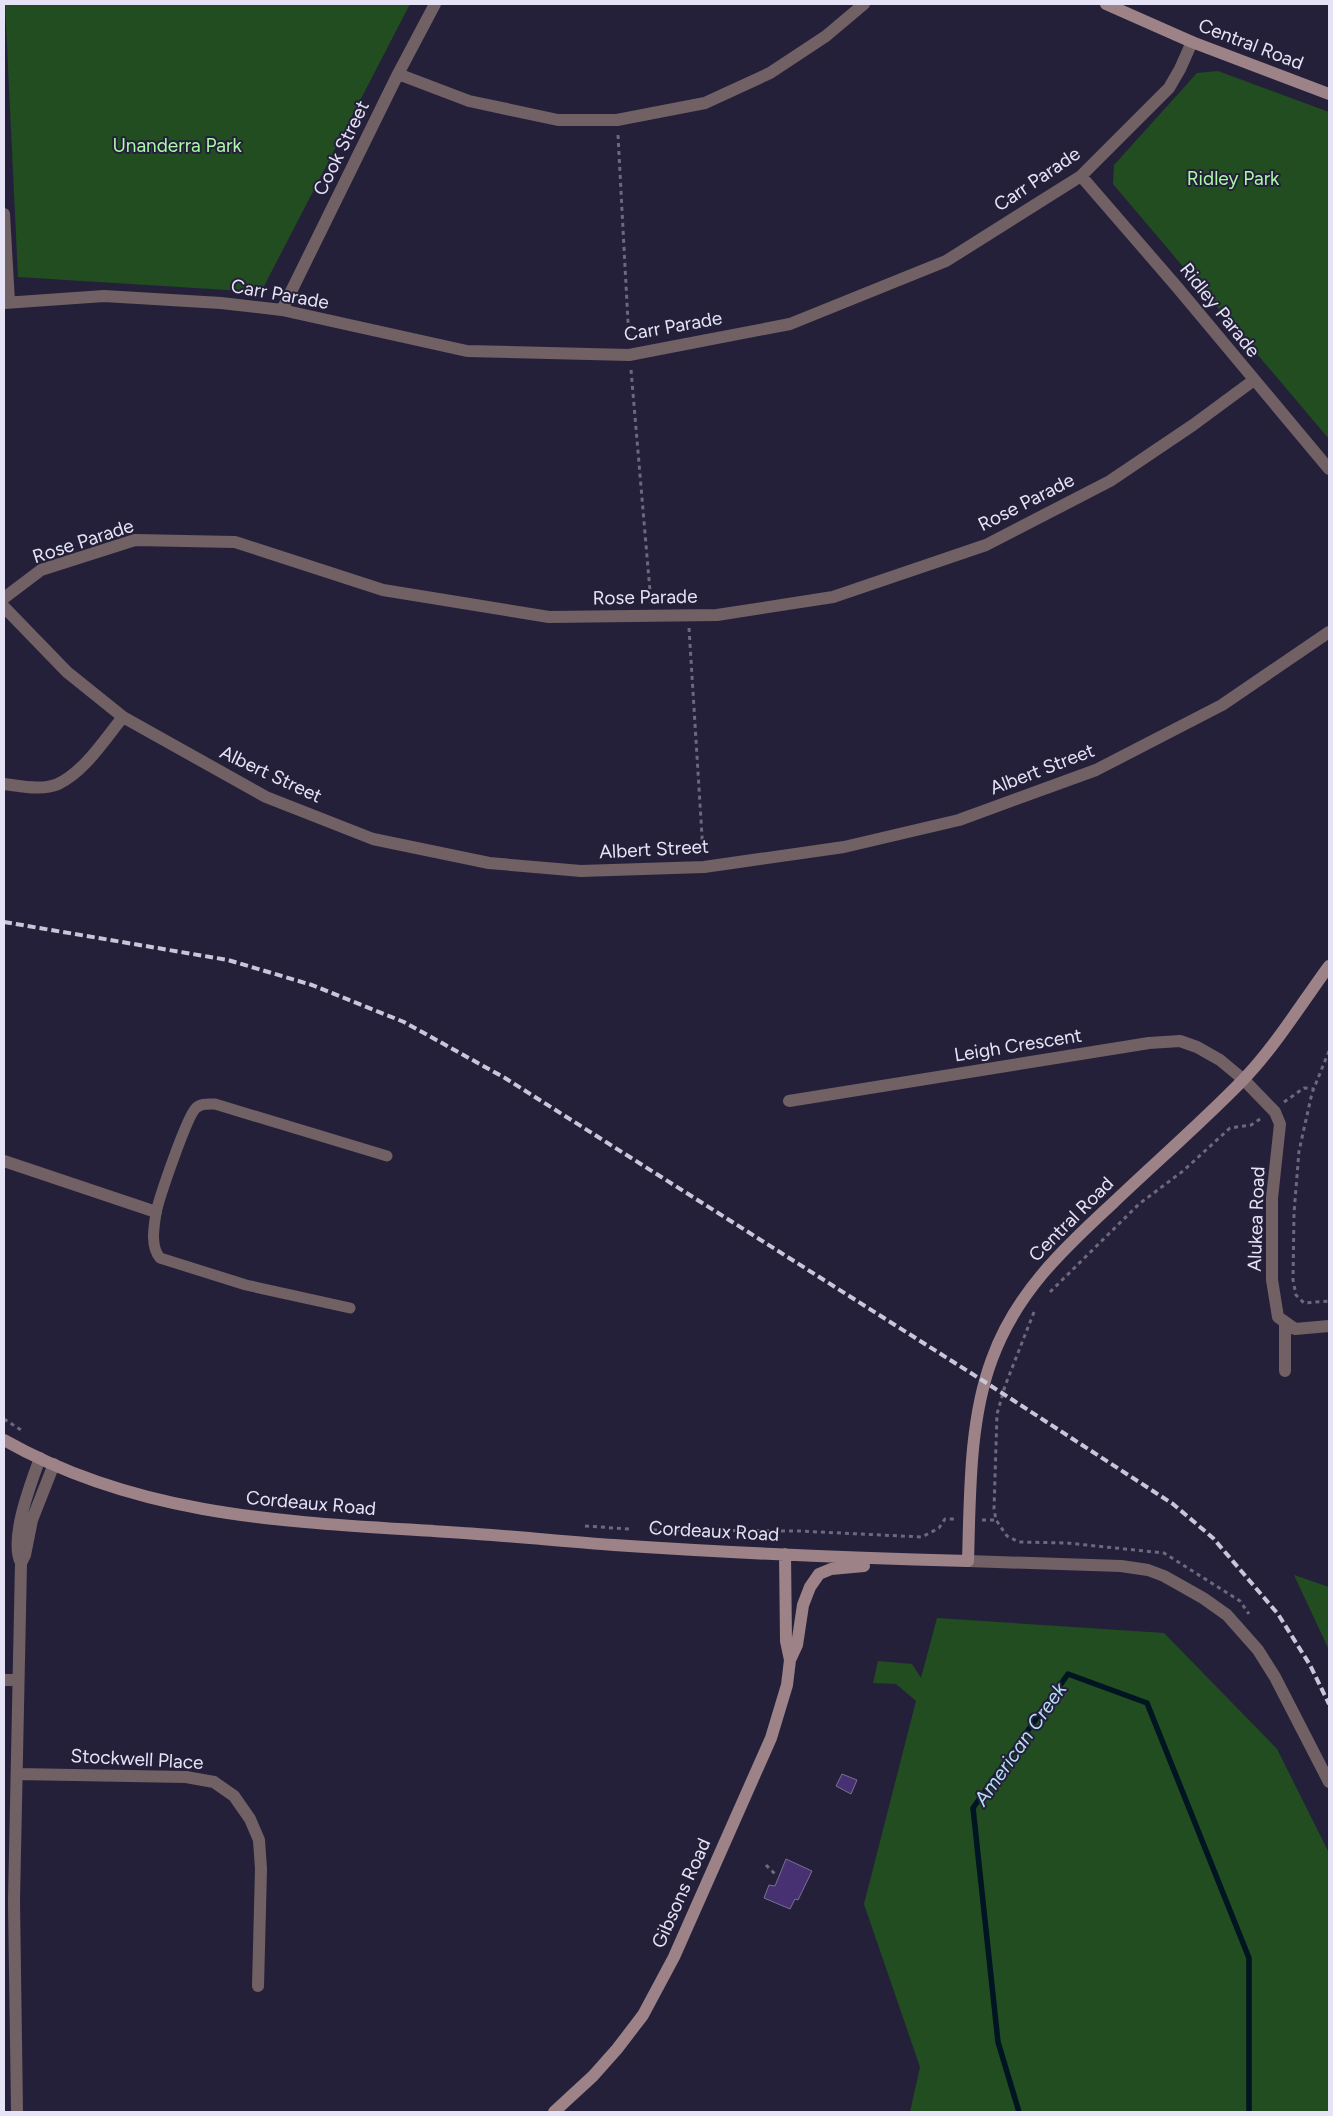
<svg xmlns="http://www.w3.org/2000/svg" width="1333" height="2116" font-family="Figtree,sans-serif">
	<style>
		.green { fill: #214d20 }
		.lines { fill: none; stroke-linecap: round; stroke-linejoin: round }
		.stream { stroke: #001522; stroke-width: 5.5 }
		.building { fill: #483172; stroke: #79708f }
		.path { stroke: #6c687f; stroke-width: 3; stroke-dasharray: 4 4; stroke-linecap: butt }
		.service { stroke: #716164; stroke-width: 11 }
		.minor { stroke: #716164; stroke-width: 12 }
		.tertiary { stroke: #716164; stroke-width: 12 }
		.secondary { stroke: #9d8388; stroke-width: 12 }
		.rail { stroke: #c8c6d9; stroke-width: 4; stroke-dasharray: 8 4; stroke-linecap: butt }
		.labels { text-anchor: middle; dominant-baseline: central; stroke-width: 4; stroke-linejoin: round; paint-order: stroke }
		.street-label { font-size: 19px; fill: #e5e3f5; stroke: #25203a }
		.park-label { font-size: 19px; fill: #a9f9a5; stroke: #25203a }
		.water-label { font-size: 20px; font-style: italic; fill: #b4dff6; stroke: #25203a }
	</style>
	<rect width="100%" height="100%" fill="#25203a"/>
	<path class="green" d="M5 4H410L261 292 18 277Z
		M1218 71 1329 112V439L1113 184 1114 165 1197 73Z
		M1294 1575 1329 1587V1650Z
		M937 1618 1164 1633 1277 1749 1329 1853V2112H910L920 2067 864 1904 916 1701 896 1684 873 1683 878 1661 912 1664 921 1678Z"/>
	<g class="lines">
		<path class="stream" d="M1019 2112 998 2042 973 1808 1068 1674 1147 1703 1249 1958V2112"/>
	</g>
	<path class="building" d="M842 1774 857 1780 851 1794 836 1786Z
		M786 1859 812 1871 798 1900 795 1899 790 1909 764 1898 769 1885 775 1886Z"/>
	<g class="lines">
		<path class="path" d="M618 135 629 341
			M631 370 651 603
			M689 628 703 852
			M1329 1051 1312 1093 1299 1151 1294 1213 1293 1280 1296 1295 1304 1303 1329 1301
			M1284 1102 1304 1088 1314 1089
			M1050 1292 1139 1204 1183 1171 1230 1128 1251 1125 1260 1119
			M1034 1312 1005 1386 997 1414 994 1509 996 1520 1007 1536 1019 1542 1067 1543 1164 1553 1240 1601 1249 1614
			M4 1419 21 1430
			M982 1520H996
			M585 1526 629 1529
			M653 1530 799 1531 922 1537 939 1528 945 1519H956
			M766 1865 777 1876"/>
		<path class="service" d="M350 1308 246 1285 160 1258C150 1246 154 1227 156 1213 159 1198 187 1116 196 1108 201 1103 208 1104 215 1104L387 1156"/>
		<path class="minor" d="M398 74 469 101 558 120H617L705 103 770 73 826 36 864 4
			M1081 176 1177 287 1329 469
			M4 214 9 302
			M4 303 104 296 221 303 282 310 467 351 629 355 790 324 946 261 1081 176 1169 88 1180 69 1192 42
			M282 310 398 74 435 4
			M4 598 41 570 135 540 235 542 383 590 549 617 717 615 833 597 986 545 1110 481 1193 425 1254 380
			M4 607 67 672 123 717 266 797 373 839 489 863 581 871 704 867 844 847 959 820 1096 770 1222 705 1329 632
			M4 784C21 786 42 791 58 784 85 771 104 740 123 717
			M789 1101 1149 1043 1180 1041 1197 1047 1220 1060 1244 1080 1275 1112 1280 1124 1272 1198V1280L1278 1317 1295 1329 1329 1326
			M4 1161 156 1212
			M1285 1371V1324
			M21 1563 25 1555 32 1520 54 1464
			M4 1680H18
			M17 1774 186 1777 214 1782 234 1796 250 1819 259 1840 261 1869 258 1986
			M17 2112 14 1901 21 1563C9 1539 31 1483 40 1458"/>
		<path class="tertiary" d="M968 1561 1121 1566 1148 1570 1164 1576 1203 1598 1227 1615 1258 1650 1275 1677 1329 1782"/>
		<path class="secondary" d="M1106 4 1192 42 1329 94
			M4 1440C152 1524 313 1522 477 1534 523 1537 569 1542 614 1545 732 1553 850 1558 968 1561 970 1496 969 1420 992 1359 1016 1293 1063 1249 1113 1203 1156 1162 1201 1123 1242 1081 1275 1047 1301 1004 1329 966
			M785 1554 786 1641 790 1660
			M554 2112 593 2076 617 2049 643 2015 674 1957 771 1738 787 1685 790 1660 797 1645 803 1605 810 1587 819 1574 831 1569 864 1566"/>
		<path class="rail" d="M4 922 228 960 312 985 404 1022 505 1078 985 1382 1173 1504 1213 1538 1278 1614 1310 1665 1329 1704"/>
	</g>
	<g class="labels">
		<g class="street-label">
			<text transform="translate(1251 44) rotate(21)">Central Road</text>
			<text transform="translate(341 148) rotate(-64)">Cook Street</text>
			<text transform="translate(1037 179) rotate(-34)">Carr Parade</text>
			<text transform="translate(280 294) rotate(10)">Carr Parade</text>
			<text transform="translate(1220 310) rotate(51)">Ridley Parade</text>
			<text transform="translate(673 326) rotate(-10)">Carr Parade</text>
			<text transform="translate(1026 502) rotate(-27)">Rose Parade</text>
			<text transform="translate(83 541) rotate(-18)">Rose Parade</text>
			<text transform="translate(645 597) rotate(-1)">Rose Parade</text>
			<text transform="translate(1042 769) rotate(-21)">Albert Street</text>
			<text transform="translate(271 774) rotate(25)">Albert Street</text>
			<text transform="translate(654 849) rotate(-3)">Albert Street</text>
			<text transform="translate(1018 1045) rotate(-9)">Leigh Crescent</text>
			<text transform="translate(1071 1219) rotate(-45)">Central Road</text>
			<text transform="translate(1256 1219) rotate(-88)">Alukea Road</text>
			<text transform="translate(311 1503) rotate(5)">Cordeaux Road</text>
			<text transform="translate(714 1531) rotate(3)">Cordeaux Road</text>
			<text transform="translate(137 1759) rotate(3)">Stockwell Place</text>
			<text transform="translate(681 1893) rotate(-66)">Gibsons Road</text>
		</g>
		<g class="park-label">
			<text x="177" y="145">Unanderra Park</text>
			<text x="1233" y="178">Ridley Park</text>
		</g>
		<g class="water-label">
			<text transform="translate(1020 1744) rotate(-55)">American Creek</text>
		</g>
	</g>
	<rect width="1333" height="2116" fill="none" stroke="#e5e3f5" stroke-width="10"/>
</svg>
